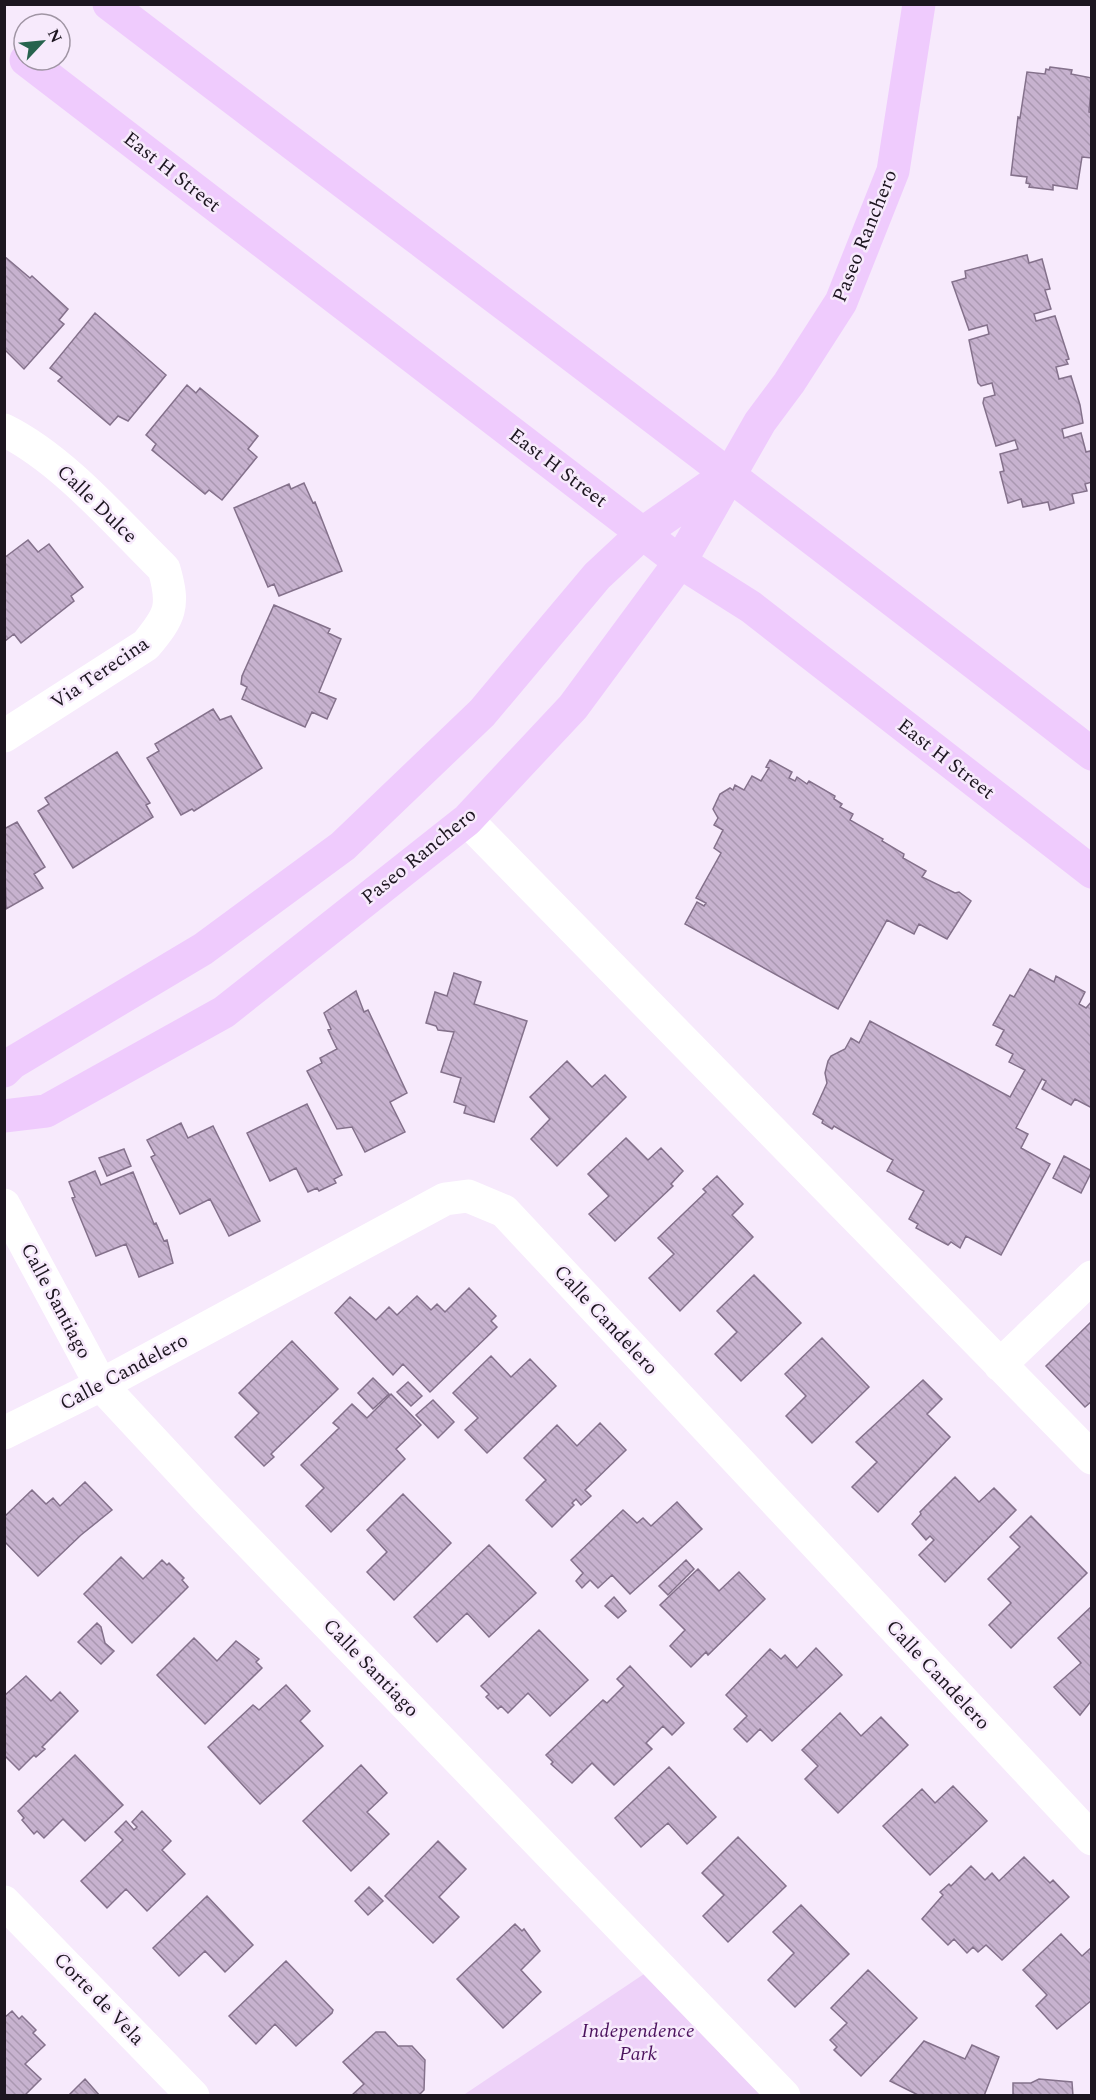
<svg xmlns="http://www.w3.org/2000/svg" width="1096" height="2100" font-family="Spectral,serif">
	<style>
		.green { fill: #eed2f9 }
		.building { fill: url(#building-back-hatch); stroke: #84718b; stroke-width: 1.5 }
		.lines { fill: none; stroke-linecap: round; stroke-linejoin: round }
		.minor { stroke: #fff; stroke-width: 33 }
		.major { stroke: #efcbfd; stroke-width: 33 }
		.labels { text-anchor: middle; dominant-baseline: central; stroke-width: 5; stroke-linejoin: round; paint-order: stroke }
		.street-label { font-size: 20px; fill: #1d1620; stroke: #f7eafc }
		.park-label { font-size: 20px; font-style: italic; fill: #4c135e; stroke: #f7eafc }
	</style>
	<defs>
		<pattern id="building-back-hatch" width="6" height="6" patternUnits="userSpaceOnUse" patternTransform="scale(1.5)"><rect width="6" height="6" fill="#c7b2cf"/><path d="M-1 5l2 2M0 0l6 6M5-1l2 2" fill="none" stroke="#aa98b1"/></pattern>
	</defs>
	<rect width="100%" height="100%" fill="#f7eafc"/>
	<path class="green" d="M647 1972 765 2096H462Z"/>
	<path class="building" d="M1050 67 1072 70 1071 74 1092 78 1089 112 1092 113V158L1082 157 1077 189 1053 185V190L1029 187 1030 184 1026 183 1027 177 1011 175 1018 117 1020 118 1027 72 1045 74 1046 69 1049 70Z
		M1027 255 1029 263 1042 259 1050 289 1045 290 1051 309 1034 314 1036 321 1055 316 1069 359 1066 360 1068 364 1056 367 1059 379 1071 376 1080 405 1083 423 1062 429 1064 438 1081 433 1086 452 1090 451 1092 456V482L1085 484 1087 491 1072 494 1074 503 1050 510 1048 502 1023 507 1021 499 1008 503 1000 472 1004 471 1000 454 1018 449 1015 440 996 446 983 403 984 398 995 395 992 383 981 386 978 383 969 340 989 334 987 325 969 330 952 282 966 278 965 271Z
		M4 256 30 278 32 276 68 309 59 320 64 324 24 369 4 349Z
		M95 313 166 375 128 421 118 416 110 425 58 381 62 377 50 368Z
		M187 385 196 393 200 388 258 436 248 449 257 457 222 500 209 490 205 494 152 450 156 444 146 435Z
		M304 483 313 503 315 502 342 571 279 596 274 584 268 587 234 508 289 484 291 489Z
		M28 540 38 552 49 544 83 587 71 596 74 601 21 643 14 634 5 641 4 558Z
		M274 605 330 629 328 633 341 639 319 692 336 699 327 719 312 712 305 727 242 699 247 687 241 684 242 676Z
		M213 709 220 720 231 716 262 768 194 811 192 809 181 815 147 758 159 751 155 744Z
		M117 752 150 803 146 805 153 817 73 868 38 811 49 804 45 798Z
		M770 760 792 772 789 778 795 781 797 777 807 784 809 781 835 796 834 799 842 804 840 807 853 814 850 820 883 839 882 841 904 854 903 858 926 871 922 877 955 893 959 892 971 901 947 939 919 924 914 934 887 920 838 1009 685 924 697 902 704 906 706 903 696 898 721 853 714 848 723 830 714 825 718 818 713 809 720 794 730 788 733 790 735 785 744 790 752 776 761 781 769 768 766 767Z
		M17 822 45 867 34 874 43 888 6 909 4 829Z
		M1030 969 1054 982 1056 976 1085 992 1079 1004 1086 1008 1092 1001V1108L1075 1099 1071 1105 1042 1089 1046 1081 1042 1079 1016 1128 1028 1134 1021 1148 1050 1164 1001 1255 966 1236 960 1248 951 1242 948 1245 916 1228 918 1224 909 1219 924 1191 887 1171 893 1160 834 1126 832 1129 822 1123 823 1120 813 1114 827 1083 825 1073 828 1061 831 1056 845 1049 851 1038 859 1043 870 1021 1010 1097 1025 1070 1009 1062 1013 1054 996 1045 1004 1030 993 1025 1010 995 1014 997Z
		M454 973 481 982 474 1004 527 1021 494 1122 464 1113 466 1106 454 1102 461 1078 441 1072 454 1032 438 1030 436 1026 426 1023 435 992 447 996Z
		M356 991 364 1012 368 1010 407 1093 390 1102 405 1132 365 1152 352 1127 337 1129 307 1071 322 1063 320 1058 337 1049 328 1030 331 1029 324 1013Z
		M567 1061 592 1087 605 1075 626 1097 557 1166 531 1139 550 1119 530 1097Z
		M307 1104 342 1175 334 1179 336 1183 319 1191 317 1188 308 1192 296 1168 270 1181 247 1133Z
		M181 1123 188 1138 213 1126 260 1221 229 1236 210 1199 180 1214 151 1157 155 1155 147 1140Z
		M626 1138 648 1160 661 1148 683 1171 671 1184 673 1186 615 1241 589 1214 609 1196 588 1174Z
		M124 1149 131 1166 107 1176 99 1158Z
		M1064 1156 1092 1171 1081 1193 1053 1178Z
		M95 1171 101 1185 133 1172 154 1224 156 1223 164 1241 167 1240 173 1263 139 1277 126 1244 96 1256 72 1198 75 1197 69 1182Z
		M717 1176 743 1204 732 1215 753 1237 680 1311 649 1278 674 1254 658 1238 706 1192 703 1189Z
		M754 1275 801 1323 741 1381 715 1354 737 1332 717 1311Z
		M469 1288 496 1316 491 1321 497 1327 430 1392 403 1364 393 1375 335 1313 350 1297 376 1320 389 1307 397 1315 417 1296 431 1310 437 1304 445 1312Z
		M1092 1321V1401L1085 1407 1046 1366Z
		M822 1338 869 1387 812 1443 786 1416 806 1396 785 1374Z
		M292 1341 338 1389 271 1454 274 1457 264 1466 235 1437 259 1413 239 1393Z
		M491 1356 511 1377 530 1359 556 1386 487 1453 465 1430 478 1418 453 1393Z
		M373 1378 389 1394 373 1409 358 1393Z
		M923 1380 942 1399 927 1414 950 1437 878 1512 852 1487 877 1462 856 1442Z
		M408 1382 422 1396 411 1406 397 1392Z
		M391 1394 421 1425 396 1449 405 1459 331 1532 306 1506 324 1488 301 1465 339 1428 333 1423 352 1404 367 1418Z
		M433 1400 454 1422 438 1438 416 1415Z
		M600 1423 626 1450 585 1490 591 1496 581 1505 576 1499 572 1503 574 1505 552 1527 526 1500 546 1480 524 1458 557 1425 577 1446Z
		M955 1477 979 1502 994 1488 1016 1510 945 1582 919 1555 934 1540 930 1536 926 1540 912 1524 921 1514 920 1512Z
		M85 1482 112 1510 81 1535 38 1576 4 1541V1517L32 1490 46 1504 53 1498 60 1506Z
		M403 1494 451 1543 394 1600 367 1572 387 1552 367 1530Z
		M677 1502 702 1529 630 1594 612 1575 598 1588 590 1580 582 1588 576 1581 583 1573 571 1560 623 1510 637 1523 643 1518 651 1526Z
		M1031 1516 1087 1573 1011 1648 989 1625 1011 1603 988 1579 1020 1547 1010 1537Z
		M489 1545 536 1593 489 1637 467 1613 437 1642 414 1617Z
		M121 1557 143 1579 162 1560 167 1565 169 1563 184 1578 182 1580 188 1587 132 1643 84 1594Z
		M686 1560 694 1569 668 1595 659 1586Z
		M698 1569 719 1591 739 1572 765 1599 708 1655 706 1652 691 1667 670 1646 685 1630 660 1605Z
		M614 1597 626 1611 618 1618 605 1606Z
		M1092 1606V1700L1080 1715 1054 1687 1081 1663 1058 1638Z
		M97 1623 101 1627 105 1643 114 1651 101 1664 78 1642Z
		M539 1630 588 1680 550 1716 528 1693 508 1713 501 1706 498 1709 486 1697 489 1694 481 1686Z
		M194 1638 217 1661 236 1641 259 1659 256 1662 262 1668 205 1724 157 1675Z
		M816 1648 842 1675 772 1741 760 1729 747 1742 734 1729 747 1716 726 1695 770 1649 781 1659 785 1655 797 1668Z
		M630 1666 684 1723 672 1735 663 1726 646 1743 652 1749 614 1785 592 1763 572 1783 551 1764 553 1762 546 1755 603 1700 607 1703 624 1686 617 1679Z
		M26 1676 51 1701 60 1692 78 1711 42 1747 45 1749 36 1757 34 1755 19 1770 4 1755V1696Z
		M286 1685 310 1711 300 1721 323 1746 260 1804 208 1747 253 1705 259 1710Z
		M840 1713 861 1736 881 1717 908 1745 838 1813 805 1779 818 1766 802 1750Z
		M75 1755 123 1805 85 1841 63 1819 44 1838 37 1831 34 1834 22 1820 24 1818 18 1811Z
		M361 1765 387 1793 367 1812 389 1834 351 1871 303 1821Z
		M669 1767 716 1817 687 1844 668 1823 641 1847 615 1818Z
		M953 1786 987 1821 930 1875 883 1826 922 1789 935 1803Z
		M142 1811 171 1841 162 1850 185 1874 147 1911 126 1889 107 1908 81 1881 123 1840 115 1832 126 1821 134 1830 137 1827 132 1822Z
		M738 1837 786 1886 728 1942 703 1916 724 1895 702 1873Z
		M438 1841 466 1869 439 1897 459 1917 433 1943 385 1896Z
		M1024 1857 1050 1883 1053 1880 1069 1897 1002 1960 986 1945 978 1952 973 1947 967 1953 954 1939 948 1945 922 1919 943 1895 940 1892 949 1884 951 1886 971 1866 985 1880 992 1873 999 1881Z
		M369 1887 383 1901 368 1915 355 1901Z
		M207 1896 253 1945 225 1972 205 1951 179 1976 153 1948Z
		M801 1905 849 1954 795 2007 768 1980 794 1953 773 1932Z
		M515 1924 522 1931 524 1929 540 1951 521 1970 541 1992 503 2028 457 1979Z
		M1061 1934 1082 1956 1092 1947V2000L1057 2029 1036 2006 1047 1995 1023 1970Z
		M286 1961 333 2010 332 2013 296 2046 275 2024 256 2044 229 2016Z
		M868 1970 917 2018 861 2076 834 2050 837 2047 830 2040 847 2023 831 2008Z
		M12 2011 19 2019 22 2016 36 2030 33 2033 45 2045 25 2064 41 2079 24 2096H4V2018Z
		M376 2032H385L398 2046H412L425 2060 424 2090 418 2096H351L364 2084 343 2062Z
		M924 2041 965 2059 972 2045 999 2057 984 2096H920L890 2081Z
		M85 2079 100 2096H68Z
		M1039 2079 1072 2082 1073 2096H1013V2083H1031Z"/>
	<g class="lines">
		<path class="minor" d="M4 430C63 459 117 523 164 569 175 607 170 616 146 645L4 736
			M467 820 1092 1458
			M4 1205 101 1385 206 1498 784 2096
			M1000 1365 1092 1277
			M4 1433 101 1385 445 1199 468 1196 504 1211 1092 1839
			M4 1902 193 2096"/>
		<path class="major" d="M109 4C437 254 767 501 1092 754
			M26 60 680 562 751 607 1092 872
			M4 1071 12 1063 203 949 343 846 482 713 597 576 643 533 722 478
			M4 1116 46 1111 224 1012 467 820 573 707 680 562 760 422 789 383 841 302 893 171 919 4"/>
	</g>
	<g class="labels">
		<g class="street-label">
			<text transform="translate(172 172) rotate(38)">East H Street</text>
			<text transform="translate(865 236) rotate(-68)">Paseo Ranchero</text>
			<text transform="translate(558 468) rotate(37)">East H Street</text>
			<text transform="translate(97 504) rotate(44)">Calle Dulce</text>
			<text transform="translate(100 673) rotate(-34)">Via Terecina</text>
			<text transform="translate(946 759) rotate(38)">East H Street</text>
			<text transform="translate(419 856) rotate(-39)">Paseo Ranchero</text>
			<text transform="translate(56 1301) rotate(62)">Calle Santiago</text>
			<text transform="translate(606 1320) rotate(47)">Calle Candelero</text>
			<text transform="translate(124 1372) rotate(-28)">Calle Candelero</text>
			<text transform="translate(371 1668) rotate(46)">Calle Santiago</text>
			<text transform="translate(938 1675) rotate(47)">Calle Candelero</text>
			<text transform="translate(99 1999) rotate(46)">Corte de Vela</text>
		</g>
		<g class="park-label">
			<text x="638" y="2031">Independence<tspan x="638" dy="23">Park</tspan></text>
		</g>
	</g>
	<rect width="1096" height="2100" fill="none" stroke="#1d1620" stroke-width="12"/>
	<g transform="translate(42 42) rotate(64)"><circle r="28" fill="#f7eafc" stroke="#a095a4" stroke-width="1.5"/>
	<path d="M0-4.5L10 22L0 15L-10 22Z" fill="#27634e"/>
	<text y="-9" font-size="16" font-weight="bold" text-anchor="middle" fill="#1d1620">N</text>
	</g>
</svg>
